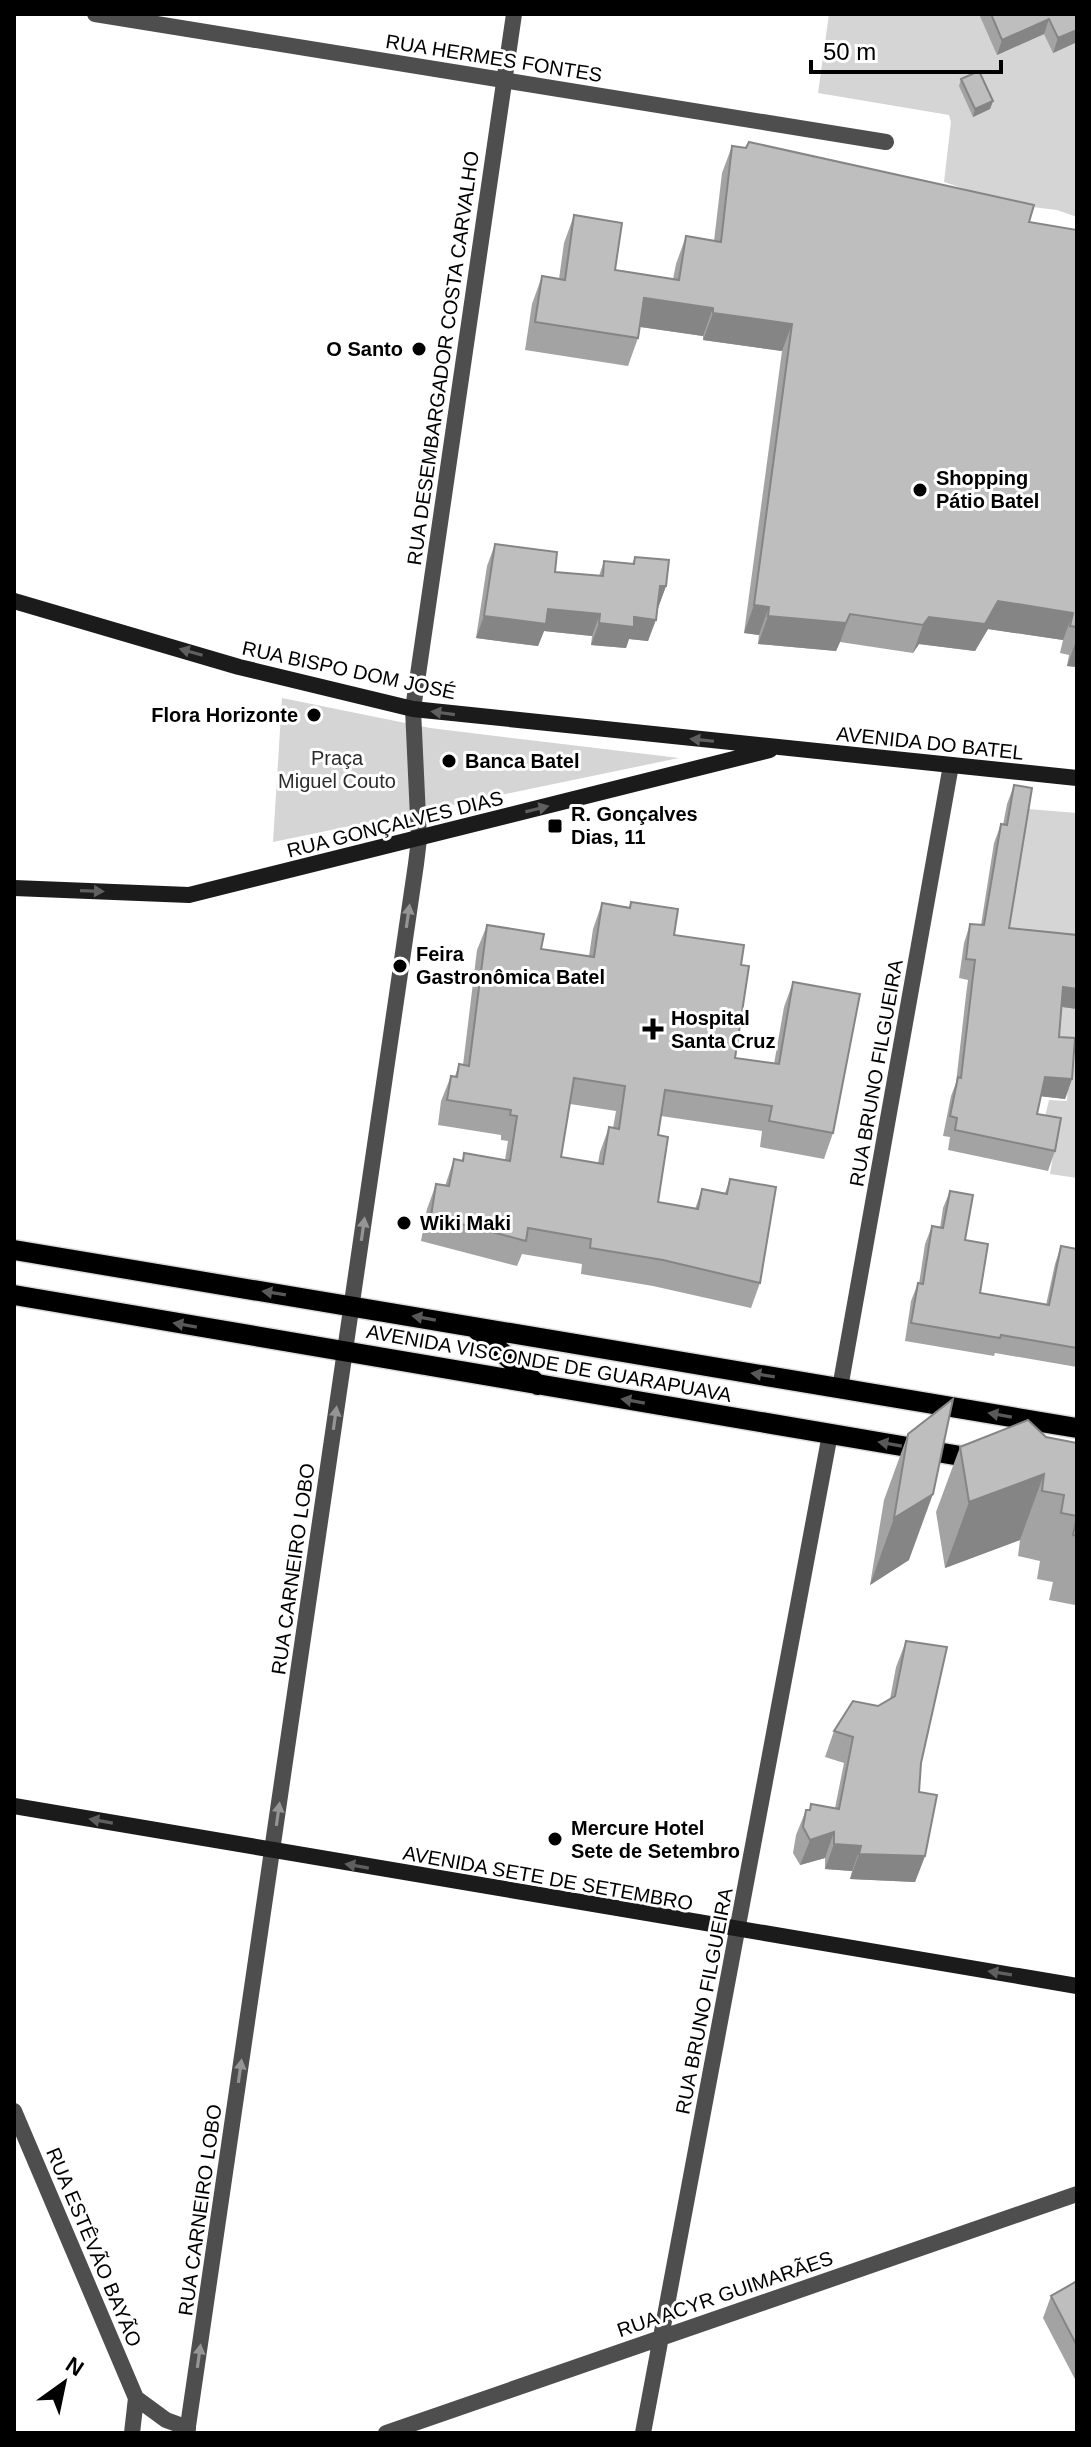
<svg xmlns="http://www.w3.org/2000/svg" width="1091" height="2447" font-family="Arial,sans-serif">
	<style>
		.green { fill: #d5d5d5 }
		.lines { fill: none; stroke-linecap: round; stroke-linejoin: round }
		.primary-casing { stroke: #dbdbdb; stroke-width: 23 }
		.minor { stroke: #4e4e4e; stroke-width: 16 }
		.tertiary { stroke: #4e4e4e; stroke-width: 16 }
		.secondary { stroke: #1b1b1b; stroke-width: 16 }
		.primary { stroke: #000; stroke-width: 20 }
		.wall { fill: #a3a3a3; fill-rule: evenodd }
		.shaded-wall { fill: #858585 }
		.building { fill: #bebebe; stroke: #858585; stroke-width: 2; fill-rule: evenodd }
		.oneway { fill: #5f5f5f }
		.oneway2 { fill: #959595 }
		.oneway3 { fill: #595959 }
		.poi-dot { fill: #000; stroke: #fff; stroke-width: 3 }
		.labels { text-anchor: middle; dominant-baseline: central; stroke-width: 6; stroke-linejoin: round; paint-order: stroke }
		.street-label { font-size: 20px; fill: #000; stroke: #fff }
		.poi-label { font-size: 20px; font-weight: bold; fill: #000; stroke: #fff; text-anchor: start }
		.park-label { font-size: 20px; fill: #2c2c2c; stroke: #fff }
	</style>
	<rect width="100%" height="100%" fill="#fff"/>
	<path class="green" d="M829 14H1077V217L1057 210 1009 204 944 182 951 122 949 115 818 93Z
		M282 698 430 728 679 758 273 842Z
		M1028 809 1077 813V1178L1050 1174 1056 1137 1041 1133 1049 1100 1067 1101 1069 1055 1006 946Z"/>
	<g class="lines">
		<defs>
			<path id="primary" d="M14 1250 1077 1428
				M14 1295 984 1460
				M474 1327 538 1385"/>
		</defs>
		<use href="#primary" class="primary-casing"/>
		<path class="minor" d="M95 14 886 142
			M840 1388 951 765
			M14 2111 136 2398 166 2420 188 2428
			M132 2433 136 2398
			M386 2433 1077 2194
			M643 2433 830 1434"/>
		<path class="tertiary" d="M187 2433 416 864 419 839 413 709 514 14"/>
		<path class="secondary" d="M14 601 239 667 413 709 1077 778
			M14 888 189 895 770 750
			M14 1806 1077 1986"/>
		<use href="#primary" class="primary"/>
	</g>
	<path class="wall" d="M979 14H1077V42L1053 53 1044 34 997 55Z
		M961 79 993 101 990 109 973 117 959 86Z
		M732 146 1029 222 1077 230V667L1067 666 1069 655 1060 653 1063 640 988 629 975 651 919 644 913 653 840 642 836 651 758 644 759 635 744 633 782 351 703 340V336L640 327 638 338 628 366 525 350 532 304 542 276 559 279 564 243 574 215 615 270 673 279 676 264 686 236 714 241 722 173Z
		M495 544 555 572 599 576 604 561 632 564 635 557 666 586 658 608H657L648 641 629 639 626 648 591 645 592 636 544 631 538 646 476 638 487 566Z
		M1014 785 1009 928 1077 935V1009L1062 1007 1059 1037 1072 1079 1065 1099 1041 1096 1037 1114 1055 1151 1048 1171 948 1150 950 1137 943 1136 951 1096 956 1083 966 995 968 980 959 978 964 943 970 924 981 925 994 843 1001 824 1003 825 1007 804Z
		M631 902 674 935 741 965 735 1058 774 1064 784 1007 793 982 833 1133 824 1159 760 1147 762 1131 661 1116 658 1135V1202L695 1209 702 1189 725 1193 730 1179 760 1283 751 1308 653 1286 581 1274 582 1264 522 1254 517 1266 421 1241 427 1209 436 1184 445 1186 454 1159 462 1161 464 1153 505 1160 508 1141 501 1140V1135L438 1125 441 1101 451 1076H455L459 1064 463 1065 477 950 487 925 541 949 589 956 593 929 602 903 629 907ZM570 1104 616 1111 613 1128 609 1127 600 1152 598 1163 561 1157Z
		M950 1191 980 1293 1046 1305 1055 1264 1061 1246 1077 1249V1367L995 1353 994 1356 905 1341 911 1301 918 1283 919 1284 925 1244 932 1226 940 1228 943 1208Z
		M908 1434 909 1560 870 1585 884 1500Z
		M1046 1437 1077 1443V1599L1075 1605 1049 1600 1053 1582 1037 1579 1040 1561 1018 1556 1020 1540 945 1568 936 1512 960 1447Z
		M906 1641 921 1763 919 1792 925 1856 915 1882 850 1879 852 1871 825 1869V1858L800 1865 793 1853 796 1835 806 1810 835 1808 844 1763 825 1757 834 1731 890 1699 896 1667Z
		M1077 2281V2383L1043 2318 1051 2296Z"/>
	<path class="shaded-wall" d="M1049 19 1044 34 997 55 1002 40Z
		M1077 30V42L1053 53 1058 38Z
		M993 101 990 109 973 117 975 109Z
		M644 298 713 308 703 336 634 326Z
		M713 313 792 324 782 351 703 340Z
		M660 586H666L658 608 652 607Z
		M998 601 1073 613 1063 640 988 629 975 651 919 644 913 653 923 625 929 617Z
		M754 605 769 607 759 635 744 633Z
		M548 609 600 614 592 636 544 631 538 646 476 638 484 616Z
		M850 614 840 642 836 651 758 644 768 616Z
		M634 617 656 620 648 641 629 639 626 648 591 645 599 623Z
		M1077 638V667L1067 666Z
		M1063 987 1077 989V1009L1056 1006Z
		M1045 1077 1072 1079 1065 1099 1038 1096Z
		M1044 1474 1020 1540 945 1568 969 1502Z
		M933 1494 909 1560 870 1585 894 1518Z
		M834 1832 825 1858 800 1865 810 1840Z
		M834 1844 861 1846 852 1871 825 1869Z
		M859 1854 925 1856 915 1882 850 1879Z"/>
	<path class="building" d="M991 14H1077V30L1058 38 1049 19 1002 40Z
		M979 71 993 101 975 109 961 79Z
		M749 142 1034 205 1029 222 1077 230V627L1070 626 1073 613 998 601 985 624 929 617 923 625 850 614 846 623 768 616 769 607 754 605 792 324 713 313V308L644 298 638 338 535 322 542 276 565 280 574 215 622 223 615 270 679 280 686 236 721 242 732 146 746 148Z
		M495 544 557 552 555 572 603 576 604 561 634 564 635 557 669 560 666 586H660L656 620 634 617V627L599 623 600 614 548 609 546 624 484 616Z
		M1014 785 1032 788 1009 928 1077 935V989L1063 987 1059 1037 1075 1038 1072 1079 1045 1077 1037 1114 1061 1118 1055 1151 955 1130 957 1118 950 1116 958 1077 961 1078 973 976 975 960 966 959 970 924 984 925 1001 824 1007 825Z
		M631 902 678 909 674 935 744 945 741 965 749 966 735 1058 779 1064 793 982 860 994 833 1133 769 1121 772 1106 665 1090 658 1135 668 1137 658 1202 698 1209 702 1189 727 1194 730 1179 776 1187 760 1283 663 1260 590 1248 591 1239 528 1228 526 1241 431 1216 436 1184 449 1186 454 1159 463 1161 464 1153 510 1161 517 1116 510 1115 511 1110 447 1100 451 1076 457 1077 459 1064 469 1066 487 925 544 934 541 949 594 957 602 903 630 908ZM574 1078 625 1086 619 1129 609 1127 603 1164 561 1157Z
		M950 1191 973 1195 965 1240 988 1244 980 1293 1049 1305 1061 1246 1077 1249V1348L1001 1335 1000 1338 911 1323 918 1283 923 1284 932 1226 943 1228Z
		M953 1399 933 1494 894 1518 908 1434Z
		M1028 1420 1046 1437 1077 1443V1536L1073 1535 1077 1516 1061 1513 1064 1495 1042 1491 1044 1474 969 1502 960 1447Z
		M906 1641 947 1647 921 1763 919 1792 937 1795 925 1856 859 1854 861 1846 834 1844V1832L810 1840 803 1827 806 1810H810L811 1804 839 1809 853 1737 834 1731 853 1701 878 1706 895 1696Z
		M1077 2281V2346L1051 2296Z"/>
	<defs><path id="oneway-solid" d="M-6-.8H1V-3.2L6.5 0L1 3.2V.8H-6Z" transform="scale(2)"/></defs>
	<g class="oneway">
		<use href="#oneway-solid" transform="translate(191 652) rotate(-164)"/>
		<use href="#oneway-solid" transform="translate(443 713) rotate(-172)"/>
		<use href="#oneway-solid" transform="translate(702 740) rotate(-174)"/>
		<use href="#oneway-solid" transform="translate(537 809) rotate(-14)"/>
		<use href="#oneway-solid" transform="translate(92 891) rotate(2)"/>
		<use href="#oneway-solid" transform="translate(101 1821) rotate(-170)"/>
		<use href="#oneway-solid" transform="translate(357 1866) rotate(-170)"/>
		<use href="#oneway-solid" transform="translate(1000 1973) rotate(-171)"/>
	</g>
	<g class="oneway2">
		<use href="#oneway-solid" transform="translate(408 916) rotate(-82)"/>
		<use href="#oneway-solid" transform="translate(363 1229) rotate(-82)"/>
		<use href="#oneway-solid" transform="translate(335 1418) rotate(-82)"/>
		<use href="#oneway-solid" transform="translate(278 1814) rotate(-82)"/>
		<use href="#oneway-solid" transform="translate(240 2071) rotate(-82)"/>
		<use href="#oneway-solid" transform="translate(199 2356) rotate(-82)"/>
	</g>
	<g class="oneway3">
		<use href="#oneway-solid" transform="translate(274 1293) rotate(-171)"/>
		<use href="#oneway-solid" transform="translate(424 1318) rotate(-170)"/>
		<use href="#oneway-solid" transform="translate(185 1325) rotate(-170)"/>
		<use href="#oneway-solid" transform="translate(763 1375) rotate(-171)"/>
		<use href="#oneway-solid" transform="translate(633 1401) rotate(-170)"/>
		<use href="#oneway-solid" transform="translate(1000 1415) rotate(-170)"/>
		<use href="#oneway-solid" transform="translate(890 1444) rotate(-170)"/>
	</g>
	<g class="poi-dot">
		<circle cx="419" cy="349" r="8"/>
		<circle cx="920" cy="490" r="8"/>
		<circle cx="314" cy="715" r="8"/>
		<circle cx="449" cy="761" r="8"/>
		<rect x="547" y="818" width="16" height="16" rx="4"/>
		<circle cx="400" cy="966" r="8"/>
		<path d="M649 1017h8v8h8v8h-8v8h-8v-8h-8v-8h8z"/>
		<circle cx="404" cy="1223" r="8"/>
		<circle cx="555" cy="1839" r="8"/>
	</g>
	<g class="labels">
		<g class="street-label">
			<text transform="translate(494 58) rotate(9)">RUA HERMES FONTES</text>
			<text transform="translate(443 358) rotate(-82)">RUA DESEMBARGADOR COSTA CARVALHO</text>
			<text transform="translate(349 670) rotate(12)">RUA BISPO DOM JOSÉ</text>
			<text transform="translate(930 743) rotate(6)">AVENIDA DO BATEL</text>
			<text transform="translate(395 824) rotate(-14)">RUA GONÇALVES DIAS</text>
			<text transform="translate(876 1073) rotate(-80)">RUA BRUNO FILGUEIRA</text>
			<text transform="translate(549 1363) rotate(10)">AVENIDA VISCONDE DE GUARAPUAVA</text>
			<text transform="translate(293 1569) rotate(-82)">RUA CARNEIRO LOBO</text>
			<text transform="translate(548 1878) rotate(10)">AVENIDA SETE DE SETEMBRO</text>
			<text transform="translate(704 2001) rotate(-79)">RUA BRUNO FILGUEIRA</text>
			<text transform="translate(200 2210) rotate(-82)">RUA CARNEIRO LOBO</text>
			<text transform="translate(94 2247) rotate(67)">RUA ESTÊVÃO BAYÃO</text>
			<text transform="translate(725 2294) rotate(-19)">RUA ACYR GUIMARÃES</text>
		</g>
		<g class="poi-label">
			<text x="403" y="349" text-anchor="end">O Santo</text>
			<text x="936" y="478">Shopping<tspan x="936" dy="23">Pátio Batel</tspan></text>
			<text x="298" y="715" text-anchor="end">Flora Horizonte</text>
			<text x="465" y="761">Banca Batel</text>
			<text x="571" y="814">R. Gonçalves<tspan x="571" dy="23">Dias, 11</tspan></text>
			<text x="416" y="954">Feira<tspan x="416" dy="23">Gastronômica Batel</tspan></text>
			<text x="671" y="1018">Hospital<tspan x="671" dy="23">Santa Cruz</tspan></text>
			<text x="420" y="1223">Wiki Maki</text>
			<text x="571" y="1828">Mercure Hotel<tspan x="571" dy="23">Sete de Setembro</tspan></text>
		</g>
		<g class="park-label">
			<text x="337" y="758">Praça<tspan x="337" dy="23">Miguel Couto</tspan></text>
		</g>
	</g>
	<rect width="1091" height="2447" fill="none" stroke="#000000" stroke-width="32"/>
	<g transform="translate(64 2383) rotate(33)" stroke="#ffffff" stroke-width="6" paint-order="stroke">
	<path d="M0-6L14 30L0 20L-14 30Z" fill="#000000"/>
	<text y="-12" font-size="22" font-weight="bold" text-anchor="middle" fill="#000000">N</text>
	</g>
	<path d="M811 60v12h190v-12" fill="none" stroke="#000000" stroke-width="4"/>
	<text x="823" y="60" font-size="24" fill="#000000" stroke="#ffffff" stroke-width="6" paint-order="stroke">50 m</text>
</svg>
